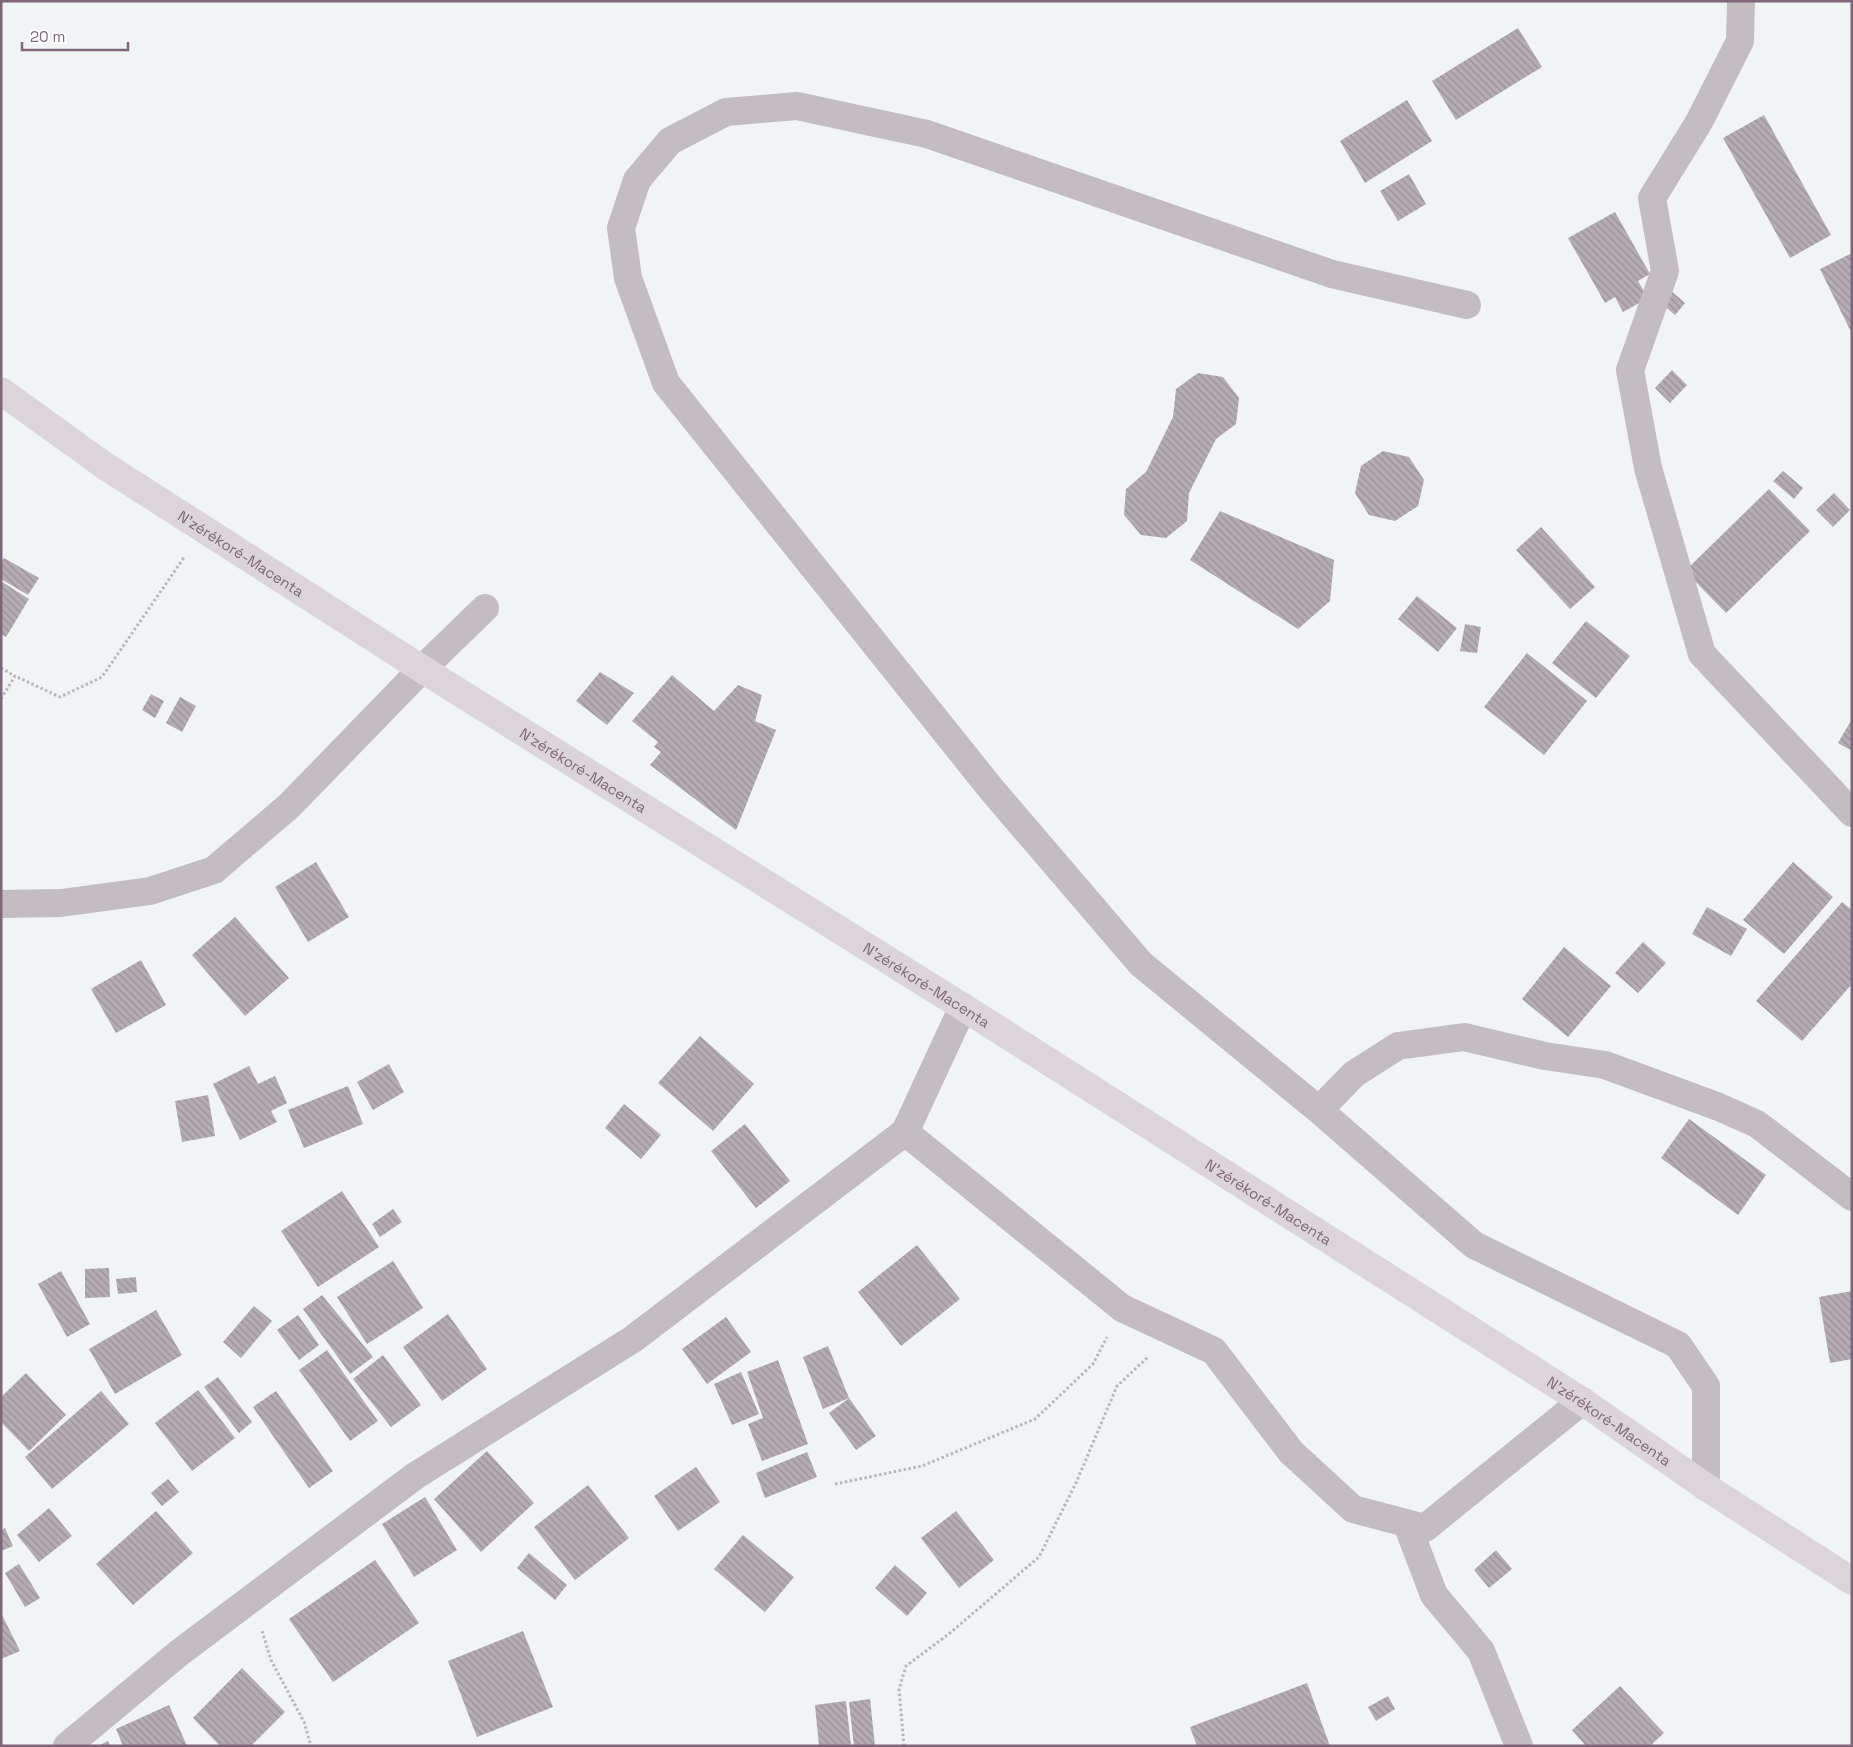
<svg xmlns="http://www.w3.org/2000/svg" width="1853" height="1747" font-family="'Space Grotesk',sans-serif">
	<style>
		.building { fill: url(#building-back-hatch) }
		.lines { fill: none; stroke-linecap: round; stroke-linejoin: round }
		.path { stroke: #bbb6ba; stroke-width: 3; stroke-dasharray: 2.5 2.5; stroke-linecap: butt }
		.minor { stroke: #c3bcc1; stroke-width: 28 }
		.trunk { stroke: #dbd4d9; stroke-width: 28 }
		.labels { text-anchor: middle; dominant-baseline: central; stroke-width: 5; stroke-linejoin: round; paint-order: stroke }
		.street-label { font-size: 15px; fill: #7f6678; stroke: #fff }
	</style>
	<defs>
		<pattern id="building-back-hatch" width="6" height="6" patternUnits="userSpaceOnUse" patternTransform="scale(1.25)"><rect width="6" height="6" fill="#b6adb4"/><path d="M-1 5l2 2M0 0l6 6M5-1l2 2" fill="none" stroke="#999197"/></pattern>
	</defs>
	<rect width="100%" height="100%" fill="#f1f4f4"/>
	<path class="building" d="M1518 28 1542 67 1456 120 1432 81Z
		M1407 100 1432 141 1365 183 1340 141Z
		M1764 115 1831 235 1790 258 1723 138Z
		M1409 174 1426 204 1398 221 1380 191Z
		M1615 212 1650 274 1638 281 1648 298 1623 312 1615 297 1605 303 1568 238Z
		M1852 253V334L1820 269Z
		M1669 289 1685 303 1675 315 1659 301Z
		M1672 370 1687 385 1670 403 1655 388Z
		M1198 373 1223 377 1239 398 1236 424 1216 439 1189 493 1187 521 1166 538 1141 535 1124 515 1126 489 1146 472 1173 417 1176 389Z
		M1383 451 1409 457 1424 480 1418 506 1395 521 1369 515 1355 493 1361 466Z
		M1783 471 1803 488 1794 499 1773 481Z
		M1769 489 1810 531 1726 613 1685 571Z
		M1834 493 1850 510 1833 527 1816 510Z
		M1220 511 1334 560 1330 601 1298 629 1190 560Z
		M1541 527 1595 587 1570 609 1516 550Z
		M4 558 39 578 28 595 1 579V563Z
		M2 582 29 599 6 637 1 634Z
		M1417 596 1457 628 1438 652 1398 619Z
		M1586 621 1630 656 1596 698 1552 663Z
		M1465 624 1481 627 1477 653 1460 651Z
		M1527 653 1587 701 1544 755 1484 707Z
		M600 672 634 693 607 725 576 701Z
		M672 675 714 711 738 685 762 695 755 721 776 730 736 830 650 765 661 752 654 747 658 742 632 721Z
		M151 694 164 701 155 718 142 710Z
		M180 697 196 706 182 732 166 723Z
		M1852 719V751L1838 743Z
		M316 862 349 917 308 942 275 887Z
		M1793 862 1833 897 1784 954 1743 920Z
		M1842 902 1852 910V984L1802 1041 1756 1001Z
		M1707 907 1747 929 1731 956 1692 934Z
		M235 917 289 978 245 1016 192 955Z
		M1643 942 1666 963 1638 993 1615 973Z
		M1564 947 1611 986 1568 1037 1522 999Z
		M141 960 166 1005 116 1033 91 989Z
		M700 1036 754 1084 713 1131 658 1083Z
		M389 1064 404 1092 373 1110 357 1082Z
		M249 1066 258 1084 275 1076 287 1103 271 1111 277 1122 240 1140 213 1084Z
		M348 1086 363 1124 304 1148 288 1110Z
		M208 1095 215 1136 182 1142 175 1101Z
		M624 1104 661 1135 641 1159 605 1128Z
		M1689 1119 1766 1175 1738 1215 1661 1158Z
		M745 1124 790 1181 756 1208 711 1151Z
		M342 1191 379 1247 318 1287 281 1231Z
		M393 1209 402 1222 380 1237 372 1224Z
		M917 1245 960 1299 901 1346 858 1292Z
		M393 1261 423 1308 367 1344 337 1297Z
		M109 1268 110 1297 85 1298V1269Z
		M61 1271 90 1324 67 1337 38 1284Z
		M136 1277 137 1292 118 1294 116 1279Z
		M1852 1291V1359L1830 1363 1819 1297Z
		M322 1295 373 1357 350 1374 303 1309Z
		M254 1306 272 1321 241 1358 223 1342Z
		M156 1310 182 1355 115 1394 89 1349Z
		M448 1314 487 1369 442 1401 403 1347Z
		M298 1315 319 1345 299 1360 277 1330Z
		M726 1317 751 1352 707 1384 682 1349Z
		M828 1346 849 1398 823 1409 803 1357Z
		M327 1350 378 1421 350 1441 299 1370Z
		M383 1355 421 1405 391 1427 353 1379Z
		M778 1360 808 1444 762 1461 748 1424 763 1418 747 1372Z
		M741 1372 759 1414 732 1425 714 1384Z
		M26 1373 66 1415 29 1451 1 1422V1397Z
		M218 1377 252 1422 239 1433 204 1387Z
		M198 1390 235 1438 192 1471 155 1423Z
		M101 1391 129 1424 52 1489 25 1457Z
		M276 1391 333 1471 309 1488 253 1407Z
		M849 1398 876 1436 856 1450 829 1413Z
		M487 1451 534 1503 481 1552 434 1499Z
		M807 1452 817 1477 765 1498 756 1473Z
		M696 1467 720 1502 678 1531 654 1496Z
		M168 1479 179 1492 162 1506 151 1493Z
		M588 1485 629 1538 575 1580 534 1527Z
		M425 1497 457 1550 414 1577 382 1524Z
		M49 1508 72 1536 39 1562 17 1535Z
		M156 1511 193 1553 133 1605 96 1564Z
		M956 1511 994 1560 959 1588 921 1538Z
		M5 1528 13 1546 1 1551V1530Z
		M743 1535 794 1577 765 1612 714 1569Z
		M1496 1550 1512 1569 1489 1588 1474 1570Z
		M529 1553 567 1585 555 1600 517 1568Z
		M375 1560 419 1623 333 1682 289 1619Z
		M19 1564 40 1598 25 1607 5 1573Z
		M895 1565 927 1593 907 1616 875 1588Z
		M1 1613 20 1651 1 1659Z
		M523 1631 553 1707 477 1737 448 1661Z
		M242 1668 285 1712 251 1746H220L193 1718Z
		M1307 1683 1330 1746H1197L1190 1727Z
		M1620 1686 1664 1733 1650 1746H1586L1572 1730Z
		M1388 1696 1395 1709 1376 1721 1368 1707Z
		M870 1699 875 1746H854L849 1702Z
		M846 1701 851 1746H819L815 1705Z
		M169 1705 187 1746H123L116 1729Z
		M108 1741 110 1746H98Z"/>
	<g class="lines">
		<path class="path" d="M1 668 15 676
			M1 699 15 676 60 697 102 677 185 556
			M835 1484 922 1466 1035 1419 1093 1364 1107 1337
			M262 1631 271 1660 304 1722 311 1746
			M904 1746 899 1689 906 1666 950 1633 1039 1557 1076 1483 1117 1386 1148 1357"/>
		<path class="minor" d="M1741 1 1740 41 1699 122 1652 198 1665 271 1630 370 1648 468 1702 654 1852 813
			M1467 305 1332 274 927 134 797 106 726 112 670 141 637 180 621 228 628 278 666 383 992 790 1141 964 1319 1110 1474 1245 1678 1345 1706 1386V1487
			M1 904 61 903 150 891 214 870 289 806 422 669 485 608
			M1319 1110 1354 1074 1398 1046 1464 1037 1545 1056 1605 1065 1719 1107 1757 1124 1852 1197
			M905 1132 1122 1308 1214 1351 1291 1452 1353 1509 1425 1528 1582 1401
			M1407 1524 1434 1595 1481 1651 1519 1746
			M67 1746 179 1653 415 1476 633 1339 905 1132 963 1007"/>
		<path class="trunk" id="s1" d="M1 391 105 466 422 669 963 1007 1582 1401 1706 1487 1852 1581"/>
	</g>
	<g class="labels">
		<g class="street-label">
			<text stroke="none"><textPath href="#s1" startOffset="290">N'zérékoré-Macenta</textPath></text>
			<text stroke="none"><textPath href="#s1" startOffset="695">N'zérékoré-Macenta</textPath></text>
			<text stroke="none"><textPath href="#s1" startOffset="1100">N'zérékoré-Macenta</textPath></text>
			<text stroke="none"><textPath href="#s1" startOffset="1505">N'zérékoré-Macenta</textPath></text>
			<text stroke="none"><textPath href="#s1" startOffset="1910">N'zérékoré-Macenta</textPath></text>
		</g>
	</g>
	<rect width="1853" height="1747" fill="none" stroke="#7f6678" stroke-width="5"/>
	<path d="M22 42v8h106v-8" fill="none" stroke="#7f6678" stroke-width="2.5"/>
	<text x="30" y="42" font-size="15" fill="#7f6678" stroke="#ffffff" stroke-width="4" paint-order="stroke">20 m</text>
</svg>
